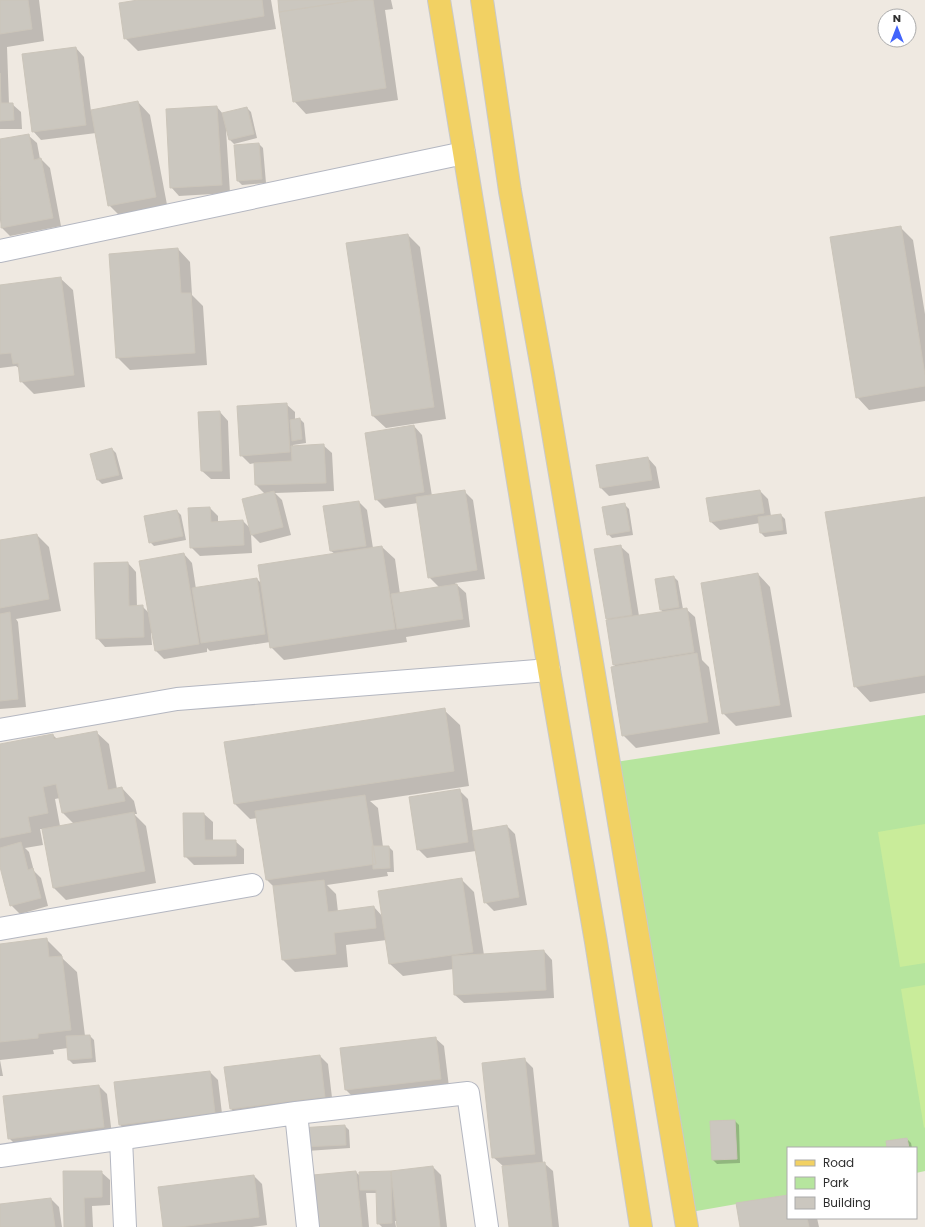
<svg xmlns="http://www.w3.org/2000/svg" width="925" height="1227" font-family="Poppins,sans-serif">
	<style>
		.green { fill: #b6e59e }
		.pitch { fill: #c9ec9a }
		.shadow { fill: #0003; fill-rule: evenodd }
		.building { fill: #cbc7bf; stroke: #cbc5ba }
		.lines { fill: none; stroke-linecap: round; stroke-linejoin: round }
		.street-casing { stroke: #b4b7c1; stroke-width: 24 }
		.primary-casing { stroke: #c9c9c9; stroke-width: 24 }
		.street { stroke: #fff; stroke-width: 22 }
		.primary { stroke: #f2d163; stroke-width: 22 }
	</style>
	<rect width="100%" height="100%" fill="#efe9e1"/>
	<path class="green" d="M925 715V1171L916 1173V1148H788V1195L685 1213 609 763Z"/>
	<path class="pitch" d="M925 824V963L900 967 878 832Z
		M925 985V1127L924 1128 901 989Z"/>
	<path class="shadow" d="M0 0H39L44 41 7 47 9 104H12L21 112 22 129H0Z
		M144 0H271L276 29 138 51 125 38Z
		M279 0H391L393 9 385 10 398 100 306 114 294 101Z
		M76 48 84 57 91 111 138 102 150 115 168 210 122 218 109 205 96 133 41 140 33 131Z
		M217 107 223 114 247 108 251 112 257 138 234 144 230 140 227 129 226 130 230 193 179 196 171 187Z
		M28 135 37 143 40 159H41L50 168 61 226 10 236 2 228 0 220V140Z
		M259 144 263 148 266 183 242 185 238 181Z
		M900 227 913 240 925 314V401L869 410 857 397Z
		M408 235 420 247 446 419 386 428 373 416 347 243Z
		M178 249 190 262 192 295 203 306 207 365 130 370 117 357Z
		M60 278 73 290 85 387 34 394 21 381 20 369 16 366 0 368V286Z
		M286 404 295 412V420L300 419 304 423 306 443 293 445V446L323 445 332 453 334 491 275 493 282 500 291 535 260 543 251 534 252 553 200 556 191 547 210 508 218 516V522L243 521 250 528 265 494 256 485 255 463 250 464 241 455Z
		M220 412 228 421 230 479H211L202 471Z
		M414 426 422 435 432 496 464 491 473 500 485 579 455 583 466 593 470 627 406 637 407 642 284 660 271 647 270 642 210 651 207 648V652L164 659 156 651 153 633H151L152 645 105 647 97 638 128 563 136 572 137 607 142 606 149 613 184 554 192 563 196 589 257 579 262 584 335 554 331 551 359 502 367 510 373 548 382 547 395 559 400 594 439 587 429 577 418 503 385 508 376 499Z
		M112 449 116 453 123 479 102 484 98 480Z
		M648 458 656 467 660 488 609 496 601 488Z
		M760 491 768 499 771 516 781 515 785 519 787 534 765 537 761 533 760 523 720 530 711 522Z
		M925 498V693L870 702 855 686Z
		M625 505 629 509 633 535 612 538 608 534Z
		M177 511 181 515 186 540 154 546 150 542Z
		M37 535 49 547 61 611 16 619 18 622 26 707 0 709V541Z
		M620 546 629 554 639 616 663 612 661 610 674 577 678 581 683 609H686L695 617 702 660 709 667 720 734 636 748 623 735 616 667 614 665 607 621H609L607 619Z
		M758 574 770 587 792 717 736 726 723 713Z
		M444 710 460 725 469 786 370 801 378 808 383 847H389L393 851 394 872H387L388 876 327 885 336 894 338 912 374 907 383 917 462 880 474 892 484 955 544 951 552 960 554 998 464 1003 455 995 454 969 403 976 390 964 387 940 346 945 348 967 295 972 283 960 274 887 267 880 257 818 250 819 234 803Z
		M96 732 109 744 117 789 122 788 134 801 137 814H134L146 826 156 883 66 900 53 887 43 829H40L43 845 25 848 29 852 34 871 41 878 48 906 20 914 11 905 0 863V745L53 735 57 739ZM60 798 62 812 74 824 60 826 55 799Z
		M459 790 468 799 473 832 507 826 515 834 527 905 494 911 485 902 476 851 427 858 418 849Z
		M185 814H204L213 822V841H235L244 849V864L194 865 185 856Z
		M46 939 62 955V958L77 972 85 1036H90L94 1040 96 1062 73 1064 69 1060 68 1048 53 1050 54 1054 0 1060 3 1076H0V945Z
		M435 1038 444 1046 449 1087 354 1098 346 1090 341 1049Z
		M320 1056 328 1064 333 1106 239 1117 231 1109Z
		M524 1059 533 1068 543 1163H544L553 1171 559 1227H510L503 1166 493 1157Z
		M210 1072 218 1080 223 1122 129 1133 120 1125Z
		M99 1086 107 1094 112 1135 18 1147 9 1138Z
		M735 1121 739 1125 740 1163 717 1164 713 1160Z
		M345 1126 349 1130 350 1148 307 1151 303 1147Z
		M907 1139 911 1143 912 1148H888Z
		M433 1167 441 1175 447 1227H398L397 1221H395L396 1227H382L378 1223 377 1193H366L369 1227H320L356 1172 361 1177 391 1172Z
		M64 1172H101L110 1180V1205L92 1206 93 1227H65Z
		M254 1176 262 1184 267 1225 252 1227H164Z
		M788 1196V1218H817L819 1227H741Z
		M51 1199 59 1207 62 1227H0V1205Z"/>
	<path class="building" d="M0 0H28L32 29 0 34Z
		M138 0H262L264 16 124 39 119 3Z
		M278 0H358L279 12Z
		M357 0H373L386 88 293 102 279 12Z
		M76 47 86 125 32 132 22 54Z
		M0 73 1 103H13L14 120 0 121Z
		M138 101 156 197 108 206 91 110Z
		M217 106 222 185 170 188 166 109Z
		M247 107 254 134 229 140 222 113Z
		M29 134 34 160 41 158 53 218 1 228 0 139Z
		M259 143 262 179 237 181 234 145Z
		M901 226 925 375V386L856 398 830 237Z
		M408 234 434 407 372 416 346 243Z
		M178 248 181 293H191L195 353 116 358 109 254Z
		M61 277 74 375 20 382 18 363 13 364 11 353 0 354V285Z
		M287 403 290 452 240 456 237 406Z
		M220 411 222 471H201L198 412Z
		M300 418 302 439 292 441 290 420Z
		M414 425 424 492 375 500 365 433Z
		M324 444 326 483 255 485 254 463 292 461 291 446Z
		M112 448 119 475 97 480 90 454Z
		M648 457 652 480 600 488 596 465Z
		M465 490 477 570 428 578 416 497Z
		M760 490 764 513 710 522 706 498Z
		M274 491 283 527 251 535 242 499Z
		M925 497V675L854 687 825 512Z
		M359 501 366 546 330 551 323 506Z
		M625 503 630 531 607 535 602 507Z
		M210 507 211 522 243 520 244 545 190 548 188 508Z
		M177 510 183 536 149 543 144 516Z
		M781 514 783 530 760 533 758 517Z
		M37 534 49 599 0 608V540Z
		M621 545 632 615 606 619 594 549Z
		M382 546 395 629 270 648 258 565Z
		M184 553 199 644 155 651 139 561Z
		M128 562 129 606 143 605 144 637 96 639 94 563Z
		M758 573 780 705 722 714 701 583Z
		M674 576 679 607 660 610 655 579Z
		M257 578 265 634 201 643 192 588Z
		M457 584 463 619 397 629 391 594Z
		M687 608 694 652 613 665 606 620Z
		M10 612 18 699 0 701V614Z
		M697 653 708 722 622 736 611 667Z
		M445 708 454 771 234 804 224 742Z
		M97 731 108 790 122 787 125 801 62 813 56 784 43 787 48 813 28 817 31 832 0 838V744L53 734 54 739Z
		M460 789 468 842 417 850 409 797Z
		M365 795 376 864 266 880 255 811Z
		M134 812 145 871 53 888 42 829Z
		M183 813H204L205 840H236V856L184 857Z
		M507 825 519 897 484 903 472 831Z
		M21 842 28 870 33 868 41 898 10 906 0 867V848Z
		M372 846H389L390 868 373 869Z
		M462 878 473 952 389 964 378 891Z
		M324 880 328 912 374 906 376 928 334 933 336 954 282 960 273 886Z
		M47 938 49 957 62 956 71 1030 38 1034V1038L0 1042V944Z
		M544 950 546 990 454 995 452 956Z
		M90 1035 92 1058 68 1060 66 1036Z
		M436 1037 441 1079 345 1090 340 1048Z
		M320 1055 325 1097 230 1109 224 1067Z
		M525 1058 535 1154 492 1158 482 1063Z
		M210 1071 215 1113 119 1125 114 1082Z
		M99 1085 104 1127 8 1139 3 1096Z
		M735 1120 737 1159 712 1160 710 1121Z
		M345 1125 346 1145 302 1147 300 1128Z
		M907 1138 909 1148H887L886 1141Z
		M545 1162 552 1227H509L502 1166Z
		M433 1166 440 1227H397L391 1171Z
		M63 1171H102V1197L84 1198 85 1227H64Z
		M356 1171 362 1227H319L313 1175Z
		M391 1171 392 1223 377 1224 376 1190H360L359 1172Z
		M254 1175 259 1217 180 1227H163L158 1187Z
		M788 1195V1218H807L809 1227H740L736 1203Z
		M51 1198 55 1227H0V1204Z"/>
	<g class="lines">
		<defs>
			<path id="street" d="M0 251 464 153
				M0 730 177 699 549 670
				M0 929 252 885
				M296 1113 308 1227
				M121 1139 125 1227
				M0 1156 296 1113 468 1093 487 1227"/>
			<path id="primary" d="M439 0 549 670 596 942 641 1227
				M482 0 510 191 543 374 594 674 687 1227"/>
		</defs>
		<use href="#street" class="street-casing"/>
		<use href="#primary" class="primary-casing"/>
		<use href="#street" class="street"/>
		<use href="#primary" class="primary"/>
	</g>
	<rect x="787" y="1147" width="130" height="72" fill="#ffffff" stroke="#ababab"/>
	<rect x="795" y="1160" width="20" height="6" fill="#f2d163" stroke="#ababab"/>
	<text x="823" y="1167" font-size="12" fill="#2e2e2e">Road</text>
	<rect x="795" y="1177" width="20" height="12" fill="#b6e59e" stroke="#ababab"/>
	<text x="823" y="1187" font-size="12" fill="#2e2e2e">Park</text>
	<rect x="795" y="1197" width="20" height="12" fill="#cbc7bf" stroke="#ababab"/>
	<text x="823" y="1207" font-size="12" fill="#2e2e2e">Building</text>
	<g transform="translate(897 28)"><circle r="19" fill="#ffffff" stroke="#ababab"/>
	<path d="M0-3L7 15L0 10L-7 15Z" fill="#4264fb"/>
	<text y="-6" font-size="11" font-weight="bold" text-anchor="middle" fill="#2e2e2e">N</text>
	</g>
</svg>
